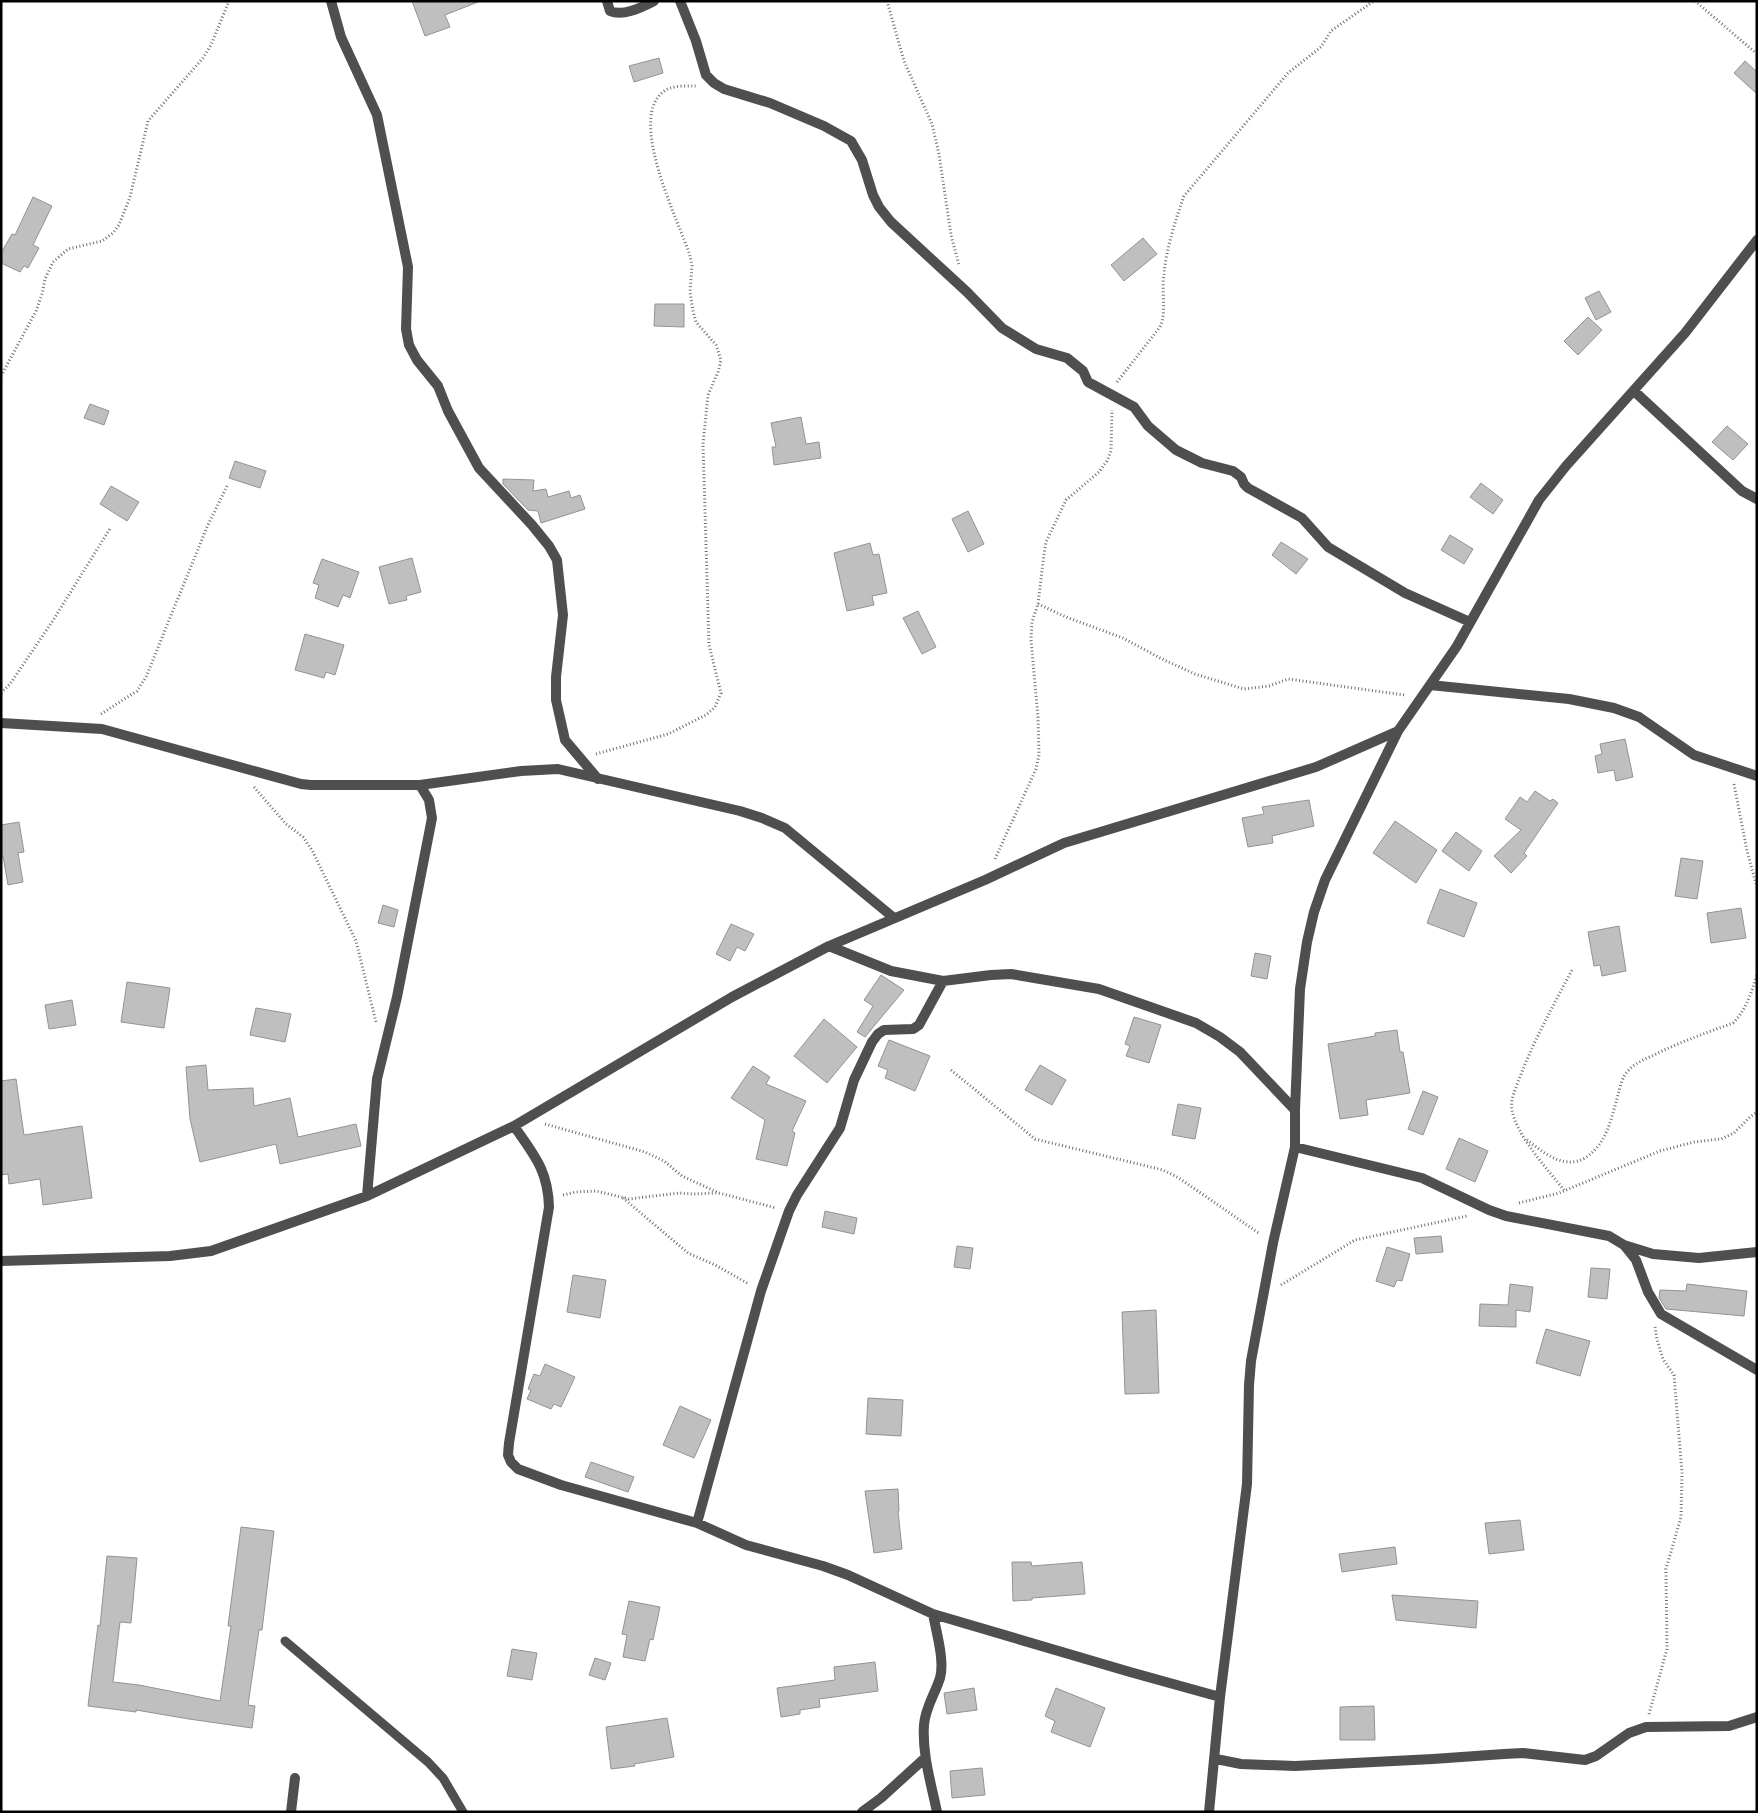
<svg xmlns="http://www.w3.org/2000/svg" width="1758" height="1813" font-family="Jost,sans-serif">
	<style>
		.building { fill: #bfbfbf; stroke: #939393 }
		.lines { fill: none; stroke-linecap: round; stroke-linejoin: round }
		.path { stroke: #717171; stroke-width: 3; stroke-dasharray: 1 2.5; stroke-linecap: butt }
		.service { stroke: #4f4f4f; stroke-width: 9 }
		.minor { stroke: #4f4f4f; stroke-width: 10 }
	</style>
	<rect width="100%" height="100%" fill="#fff"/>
	<path class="building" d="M412 1H477L478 2 445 15 450 27 425 36Z
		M659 58 663 73 634 82 629 66Z
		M1745 61 1757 72V94L1734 73Z
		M33 197 52 206 33 245 39 248 28 268 24 266 20 272 1 263V253L12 234 15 235Z
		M1143 238 1157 254 1124 281 1111 265Z
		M1599 291 1611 312 1596 320 1585 298Z
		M655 304H684V327L654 326Z
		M1588 317 1602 330 1578 355 1564 341Z
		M90 404 109 411 104 425 84 418Z
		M801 417 806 444 819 442 821 458 774 465 772 447H776L771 423Z
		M1727 426 1748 444 1733 460 1712 442Z
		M235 461 266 471 260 488 229 478Z
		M503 479 534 480 533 491 546 489 548 497 569 491 571 498 580 495 585 509 541 523 538 511 528 510 503 484Z
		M1481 483 1503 500 1493 514 1470 497Z
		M111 486 139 502 127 521 100 504Z
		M968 511 984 544 968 552 952 519Z
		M1450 535 1473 549 1464 564 1441 550Z
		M1281 542 1308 559 1296 574 1272 555Z
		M870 543 873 555 879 554 887 593 872 596 874 605 847 611 834 553Z
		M412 558 421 592 406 596 407 600 389 604 379 567Z
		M322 559 359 572 350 598 343 595 338 607 315 598 319 585 313 583Z
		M918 611 936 647 922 654 903 618Z
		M305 634 344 645 335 675 326 672 324 678 295 670Z
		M1625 739 1633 777 1616 781 1614 770 1598 773 1595 756 1602 754 1600 744Z
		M1535 791 1550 801 1553 799 1558 803 1524 853 1527 856 1511 873 1494 856 1521 830 1505 819 1520 797 1527 802Z
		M1309 800 1314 826 1272 836 1273 843 1248 847 1242 818 1264 814 1262 807Z
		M1395 821 1437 850 1416 883 1373 853Z
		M19 822 24 852 18 853 23 882 8 885 3 856H1V825Z
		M1456 832 1482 851 1469 871 1442 851Z
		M1681 858 1703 861 1697 899 1675 896Z
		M1440 889 1477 903 1464 937 1427 923Z
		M383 905 398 910 394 927 378 923Z
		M1741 908 1746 938 1711 943 1707 913Z
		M731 924 754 934 745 951 737 947 730 961 716 954Z
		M1619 926 1626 971 1602 976 1600 965 1594 966 1588 932Z
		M1255 953 1271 956 1267 979 1251 976Z
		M881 975 904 990 865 1037 857 1032 873 1006 864 1000Z
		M127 982 170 988 164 1028 121 1022Z
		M72 1000 76 1025 49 1029 45 1005Z
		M256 1008 291 1014 285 1042 250 1035Z
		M1134 1017 1161 1025 1149 1063 1126 1056 1130 1046 1125 1044Z
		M824 1019 857 1047 827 1083 794 1056Z
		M1397 1030 1400 1052H1403L1410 1093 1366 1100 1368 1115 1340 1119 1328 1044 1375 1036V1033Z
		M889 1040 930 1056 915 1091 885 1078 888 1070 878 1066Z
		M206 1065 208 1090 253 1088 254 1106 290 1098 298 1137 356 1124 361 1146 280 1164 276 1144 200 1162 190 1119 186 1067Z
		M1040 1065 1066 1080 1052 1105 1025 1090Z
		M753 1066 770 1077 766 1084 806 1101 792 1131 795 1133 787 1166 756 1159 765 1120 731 1098Z
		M16 1079 24 1135 82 1126 92 1198 43 1205 40 1179 9 1184 8 1174 1 1175V1081Z
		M1423 1091 1438 1097 1423 1135 1408 1129Z
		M1178 1104 1201 1108 1195 1139 1172 1135Z
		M1459 1138 1488 1151 1475 1182 1446 1169Z
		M825 1211 857 1218 854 1234 822 1227Z
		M1441 1236 1443 1252 1416 1254 1414 1238Z
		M957 1246 973 1248 970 1269 954 1267Z
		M1387 1247 1410 1254 1402 1281 1397 1280 1394 1287 1376 1281Z
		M1591 1268 1610 1269 1607 1299 1588 1297Z
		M573 1275 606 1280 600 1318 567 1312Z
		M1510 1284 1533 1287 1530 1312 1516 1310V1327L1479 1326 1480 1304 1508 1305Z
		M1687 1284 1747 1291 1744 1316 1666 1309 1659 1298 1660 1290 1686 1291Z
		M1156 1310 1159 1393 1125 1394 1122 1312Z
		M1546 1329 1590 1341 1580 1376 1536 1363Z
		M545 1364 575 1377 561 1407 554 1404 551 1409 527 1399 531 1390 528 1389 534 1374 540 1376Z
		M868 1398 903 1400 901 1436 866 1434Z
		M680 1406 711 1420 694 1458 663 1445Z
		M591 1462 634 1477 628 1492 585 1477Z
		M898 1489 899 1511H898L902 1549 874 1553 865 1491Z
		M1520 1520 1524 1550 1489 1554 1485 1523Z
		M241 1527 274 1531 262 1630H259L248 1705 255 1706 252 1728 189 1719 136 1710V1712L88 1706 98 1625 100 1626 107 1556 137 1558 131 1623 120 1622 113 1682 139 1685 220 1701 231 1626H228Z
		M1395 1547 1397 1564 1342 1572 1339 1554Z
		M1012 1562H1031L1032 1566 1082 1562 1085 1594 1032 1598V1600L1013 1601Z
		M1392 1595 1478 1601 1476 1628 1396 1620Z
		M629 1601 660 1607 653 1640 650 1639 645 1661 623 1657 627 1635 622 1634Z
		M512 1649 537 1653 532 1680 507 1676Z
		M595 1658 611 1663 605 1680 589 1675Z
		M875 1662 878 1691 819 1699 820 1707 800 1710V1714L781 1717 777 1688 835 1680 834 1667Z
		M974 1688 977 1710 947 1714 944 1693Z
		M1056 1688 1105 1708 1090 1747 1051 1732 1055 1721 1045 1716Z
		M1374 1706 1375 1740H1340V1707Z
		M667 1718 674 1757 634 1764 635 1766 611 1769 606 1727Z
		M982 1768 985 1795 952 1798 950 1771Z"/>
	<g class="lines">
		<path class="path" d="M887 1 904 61 932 124 939 154 951 235 959 265
			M1695 1 1757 54
			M1 376 36 311 42 294 45 279 53 262 68 249 102 241 113 233 119 225 130 197 148 121 203 58 211 45 229 1
			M1117 382 1160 327C1167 311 1161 291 1164 274 1166 250 1176 218 1184 196L1288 73 1321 47 1331 31 1374 1
			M1038 604 1066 617 1123 638 1160 658 1195 674 1244 689 1269 686 1288 679 1405 695
			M1 693 10 684 52 622 111 527
			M101 714 137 691 146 677 207 527 227 486
			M596 754 668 734 706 715 715 707 721 693 709 645 703 444 708 395 718 372 721 360 716 345 696 322 693 311 690 292 692 266 690 256C680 223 624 115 666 90 675 85 687 86 696 86
			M1734 784 1747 851 1757 887
			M254 787 286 824 303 837 312 850 356 941 376 1022
			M995 859 1036 769 1039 755 1038 717 1031 640 1032 622 1038 604 1044 554 1046 542 1066 500 1099 472 1107 461 1111 451 1112 410
			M951 1070 1035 1139 1163 1170 1179 1178 1260 1234
			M545 1124 645 1152 664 1161 682 1176 719 1193 776 1208
			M1527 1140C1543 1152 1563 1170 1585 1158 1607 1144 1611 1119 1618 1095 1620 1087 1622 1077 1628 1071 1635 1063 1645 1059 1654 1055 1680 1042 1706 1033 1733 1023 1746 1010 1752 992 1757 974
			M1564 1190C1548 1170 1516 1135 1512 1110 1510 1099 1516 1088 1520 1077 1534 1040 1553 1006 1572 970
			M563 1195 576 1192 596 1191 629 1199 679 1193 693 1194 717 1193
			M623 1198 688 1253 715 1265 749 1284
			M1519 1203 1559 1193 1660 1151 1694 1142 1721 1139 1734 1133 1750 1117 1757 1112
			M1281 1285 1355 1240 1467 1216
			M1649 1714 1667 1649 1666 1569 1681 1517 1682 1473 1674 1375 1663 1359 1657 1340 1655 1327"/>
		<path class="service" d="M285 1641 428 1762 443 1778 463 1812"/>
		<path class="minor" d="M331 1 341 37 377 115 408 267 406 329 409 345 417 360 438 386 448 411 479 468 532 525 549 546 557 560 563 615 556 677V700L565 740 598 779
			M607 1 610 11C623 17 642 7 654 1
			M680 1 696 41 706 75 714 83 724 89 770 103 824 126 851 141 862 160 873 195 879 207 891 222 967 292 1002 328 1036 349 1067 358 1083 371 1088 382 1134 407 1148 426 1176 450 1202 463 1233 471 1241 477 1244 484 1248 488 1302 518 1328 547 1405 593 1470 622
			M1634 391 1742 491 1757 499
			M1430 685 1569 699 1614 708 1639 717 1694 755 1757 776
			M1 723 102 729 301 784 311 785H420L521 771 558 769 740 811 762 818 785 828 894 918
			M829 946 891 971 943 981 991 975 1011 974 1099 989 1196 1023 1220 1037 1240 1052 1295 1110
			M514 1126C534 1155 548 1170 549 1207L509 1443 508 1455 511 1462 518 1469 561 1485 697 1523 746 1545 823 1566 848 1575 933 1614 1130 1672 1220 1697
			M1295 1147 1422 1178 1489 1210 1506 1216 1609 1236 1624 1245 1636 1260 1648 1292 1661 1314 1757 1370
			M367 1196 377 1079 397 997 432 818 429 800 420 785
			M1624 1245 1653 1254 1699 1258 1757 1252
			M1 1261 170 1256 211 1251 367 1196 514 1126 732 997 829 946 985 880 1064 843 1316 767 1398 731 1457 646 1539 500 1566 466 1685 333 1757 240
			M697 1523 761 1291 789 1211 797 1195 840 1128 854 1080 872 1042 878 1034 884 1030 913 1029 919 1025 943 981
			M933 1614C936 1631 945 1661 940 1678 935 1694 925 1708 924 1725 922 1754 931 1783 937 1812
			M1216 1759 1241 1764 1295 1766 1433 1759 1504 1754 1523 1753 1585 1760 1596 1756 1629 1733 1646 1727 1729 1726 1757 1717
			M291 1812 295 1778
			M862 1812 881 1798 925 1758
			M1209 1812 1220 1697 1247 1484 1249 1385 1251 1361 1273 1243 1295 1147V1110L1300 989 1307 942 1314 912 1325 880 1398 731"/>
	</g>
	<rect width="1758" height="1813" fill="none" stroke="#000000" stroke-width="5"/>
</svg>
